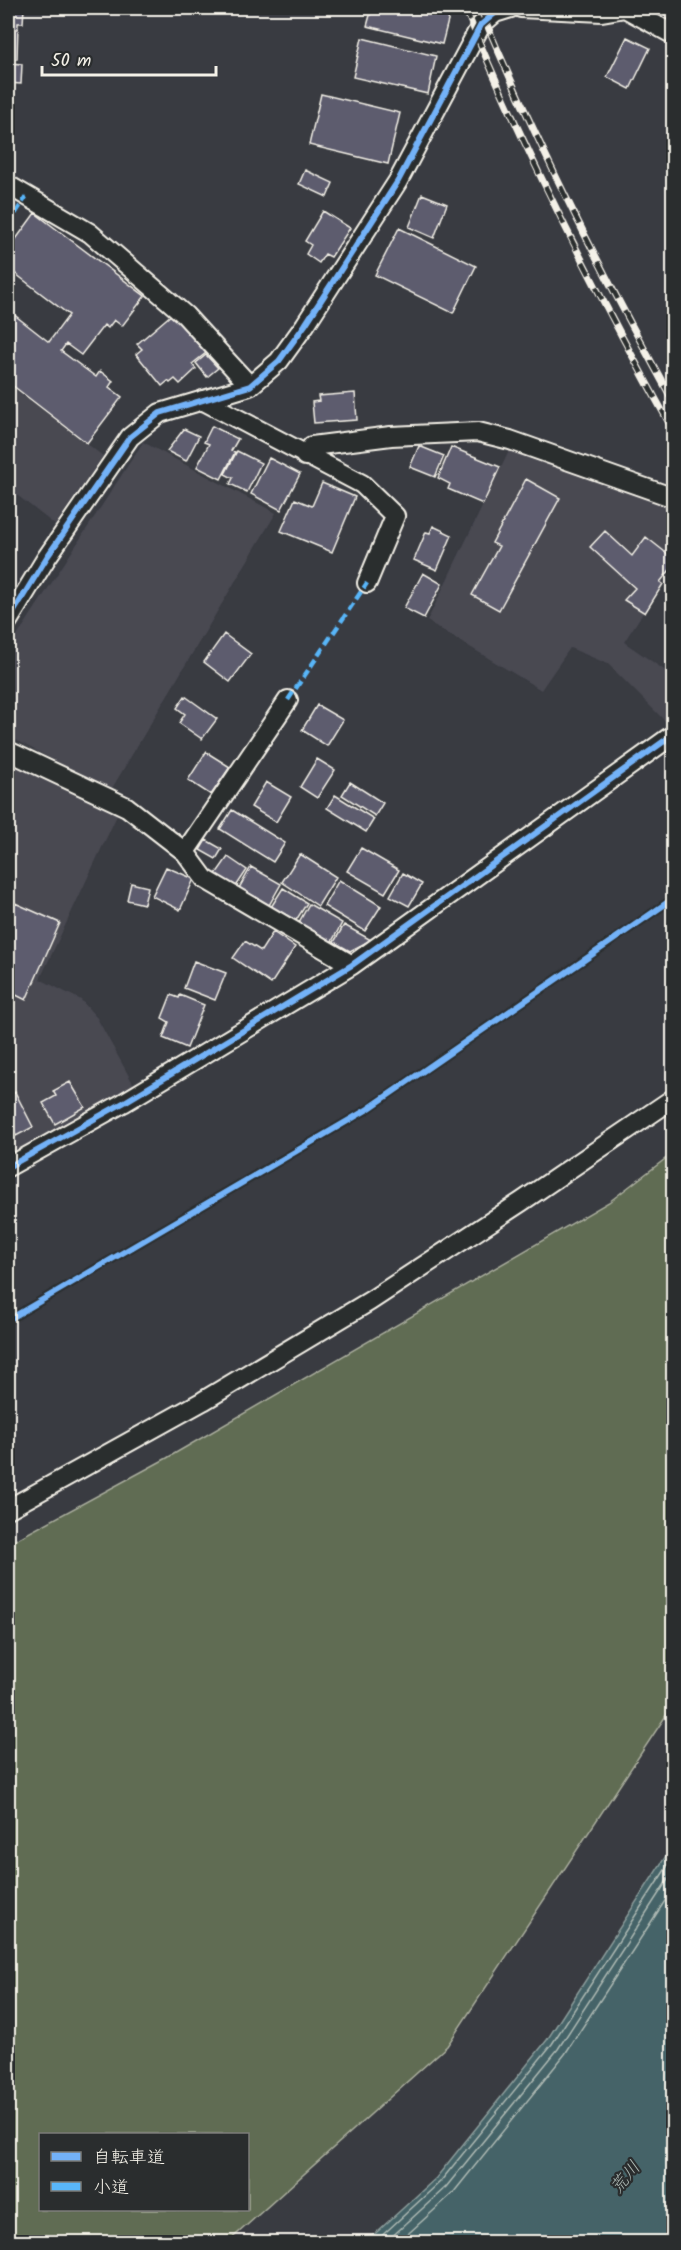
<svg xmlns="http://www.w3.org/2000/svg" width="681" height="2250" font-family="Kalam,'Klee One',sans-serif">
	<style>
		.built { fill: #484851 }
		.green { fill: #616c53; stroke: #aaae9e; stroke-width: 1.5; fill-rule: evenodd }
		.water { fill: #456467; stroke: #8b9c9b; stroke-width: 1.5 }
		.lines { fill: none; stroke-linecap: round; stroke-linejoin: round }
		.shore { stroke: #aeb9b4; stroke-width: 1.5 }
		.building { fill: #5d5c6e; stroke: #f4f1e8; stroke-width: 1.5 }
		.street-casing { stroke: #f4f1e8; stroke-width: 22 }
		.street { stroke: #2a2d2e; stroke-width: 18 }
		.rail-casing { stroke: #f4f1e8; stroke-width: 7 }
		.rail { stroke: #2a2d2e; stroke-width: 4.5; stroke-dasharray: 14; stroke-linecap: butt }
		.quiet { stroke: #59b6f9; stroke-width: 4.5; stroke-dasharray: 9 4.5; stroke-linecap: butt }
		.cycleway-casing { stroke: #2a2d2e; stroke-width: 10 }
		.cycleway { stroke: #73b2f8; stroke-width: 6 }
		.labels { text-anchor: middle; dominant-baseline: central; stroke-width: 4.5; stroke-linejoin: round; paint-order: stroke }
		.water-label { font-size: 18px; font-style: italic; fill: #aeb9b4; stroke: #2a2d2e }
	</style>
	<rect width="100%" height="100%" fill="#393b41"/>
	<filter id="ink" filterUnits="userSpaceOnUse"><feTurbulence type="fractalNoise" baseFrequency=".0167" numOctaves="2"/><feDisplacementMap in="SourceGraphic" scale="12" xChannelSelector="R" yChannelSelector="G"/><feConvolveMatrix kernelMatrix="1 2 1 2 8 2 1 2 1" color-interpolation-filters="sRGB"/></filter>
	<g filter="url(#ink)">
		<path class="built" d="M653 8H673V29L653 19 650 11Z
			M8 384 103 456 55 525 8 488Z
			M143 442 276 513 111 790 8 736V650Z
			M510 449 673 504V567L624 642 673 676V724L670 726 608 664 570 648 541 690 427 621Z
			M8 758 120 809 40 979 81 1000 97 1018 135 1087 8 1156Z"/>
		<path class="green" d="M673 1153V1705L447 2046 228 2242H8V1544L167 1458 609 1202ZM40 2134H248V2210H40Z"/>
		<path class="water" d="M673 1845V2242H366L436 2178 547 2040Z"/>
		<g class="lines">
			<path class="shore" d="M375 2242 440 2182 552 2044 674 1856
				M386 2242 446 2187 558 2049 674 1870
				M399 2242 453 2193 565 2054 674 1887"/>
		</g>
		<path class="building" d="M8 8H24L23 23H18L17 59H8Z
			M372 8H427L450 13 442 44 367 26Z
			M627 37 650 48 630 89 607 77Z
			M362 38 436 56 428 94 353 77Z
			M8 63 22 64 21 84 8 83Z
			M321 94 400 113 388 164 309 145Z
			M305 170 333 183 327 197 299 184Z
			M422 194 447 204 434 238 409 227Z
			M323 211 350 228 331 257 325 254 319 263 306 254 311 245 305 241Z
			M35 213 145 296 122 326 114 320 108 328 104 325 81 355 66 344 61 351 96 377 100 371 113 381 109 387 122 397 87 443 8 382V310L49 342 69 315 8 268V250Z
			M399 228 476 266 453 313 375 275Z
			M172 314 206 353 192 364 196 369 180 384 175 379 170 383 168 381 162 386 136 354 142 349 137 344Z
			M206 355 218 368 207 377 196 363Z
			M355 393 357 420 314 423 312 402 319 401 318 396Z
			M212 426 238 439 231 451 235 452 221 479 197 467 209 444 204 442Z
			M184 429 199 436 186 461 167 451Z
			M419 446 444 456 435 477 410 467Z
			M451 447 500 467 483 504 448 489 450 484 438 478Z
			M237 451 261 463 247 492 230 484 233 478 225 474Z
			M269 458 300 474 281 510 251 494Z
			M526 479 560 498 499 610 472 595 499 546 492 543Z
			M322 483 355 497 332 552 281 531 295 499 312 506Z
			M433 526 452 535 437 570 414 560 426 532 430 533Z
			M605 531 632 556 646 537 674 559V565L660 582 663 584 645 613 624 600 635 588 590 547Z
			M423 573 442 584 424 618 404 608Z
			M224 634 251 654 230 682 204 662Z
			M185 696 217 719 202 739 179 723 185 714 177 708Z
			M317 705 343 720 327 746 302 730Z
			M206 752 230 767 211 795 188 780Z
			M317 759 335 770 317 798 300 787Z
			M266 782 291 797 276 822 251 807Z
			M350 782 383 803 375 816 342 795Z
			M335 795 374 819 366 832 327 808Z
			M232 810 285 843 273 862 220 829Z
			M206 840 222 849 216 859 200 850Z
			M361 848 399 870 385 893 347 871Z
			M300 854 336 877 318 906 282 882Z
			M228 857 247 870 235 888 216 874Z
			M166 867 194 879 180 910 152 896Z
			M251 867 281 884 268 907 238 890Z
			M403 873 422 884 409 906 390 896Z
			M339 880 381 906 365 931 324 906Z
			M131 883 148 887 144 904 127 900Z
			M283 888 307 903 295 922 271 907Z
			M15 903 60 923 26 1000 8 991V921Z
			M309 904 342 923 331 943 298 924Z
			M344 925 371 940 350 951 334 942Z
			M273 932 295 947 271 984 233 958 245 941 261 951Z
			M194 961 226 973 215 1000 184 988Z
			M171 995 179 998 180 995 204 1005 187 1048 163 1038 169 1022 162 1018Z
			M70 1082 85 1107 55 1124 43 1103 56 1096 53 1091Z
			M15 1092 33 1127 16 1136 8 1120V1096Z"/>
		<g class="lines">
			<defs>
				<path id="street" d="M521 8 602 12 625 8 674 35
					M8 185 90 233 185 315 250 386
					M202 400 362 484 395 516 367 583
					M305 456 312 446 391 436 478 432 510 440 674 498
					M8 621 47 557 130 437 160 413 250 386 279 361 305 325 398 181 481 25 495 13 511 8
					M8 751 127 807 185 852 205 879 352 965
					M185 852 288 700
					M8 1167 123 1103 352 965 674 734
					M8 1509 203 1401 370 1301 521 1202 674 1098"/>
			</defs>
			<use href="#street" class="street-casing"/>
			<use href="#street" class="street"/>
			<defs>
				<path id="rail" d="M465 8C525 153 597 294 674 432
					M480 8C536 143 603 275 674 403"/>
			</defs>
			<use href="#rail" class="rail-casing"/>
			<use href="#rail" class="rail"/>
			<path class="quiet" d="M8 225 26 197
				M288 700 367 583"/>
			<defs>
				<path id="cycleway" d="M8 621 47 557 130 437 160 413 250 386 279 361 305 325 398 181 481 25 495 13 511 8
					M8 1167 123 1103 352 965 674 734
					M8 1320 368 1109 674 898"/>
			</defs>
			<use href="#cycleway" class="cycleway-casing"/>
			<use href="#cycleway" class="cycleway"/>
		</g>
	</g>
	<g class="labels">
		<g class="water-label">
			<text transform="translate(626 2178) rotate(-50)">荒川</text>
		</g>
	</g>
	<rect width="681" height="2250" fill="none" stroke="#2a2d2e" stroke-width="30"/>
	<rect x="15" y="15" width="651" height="2220" fill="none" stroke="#f4f1e8" stroke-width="2" filter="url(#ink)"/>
	<rect x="39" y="2133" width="210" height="78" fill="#2a2d2e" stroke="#7b7b78" stroke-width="1.5"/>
	<rect x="51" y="2152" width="30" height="9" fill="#73b2f8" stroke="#7b7b78" stroke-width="1.5"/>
	<text x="93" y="2163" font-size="18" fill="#f4f1e8">自転車道</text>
	<rect x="51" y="2182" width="30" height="9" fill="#59b6f9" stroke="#7b7b78" stroke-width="1.5"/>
	<text x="93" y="2193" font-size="18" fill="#f4f1e8">小道</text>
	<path d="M42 66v9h174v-9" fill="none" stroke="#f4f1e8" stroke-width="3"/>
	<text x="51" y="66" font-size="18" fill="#f4f1e8" stroke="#2a2d2e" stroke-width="4.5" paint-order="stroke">50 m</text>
</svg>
